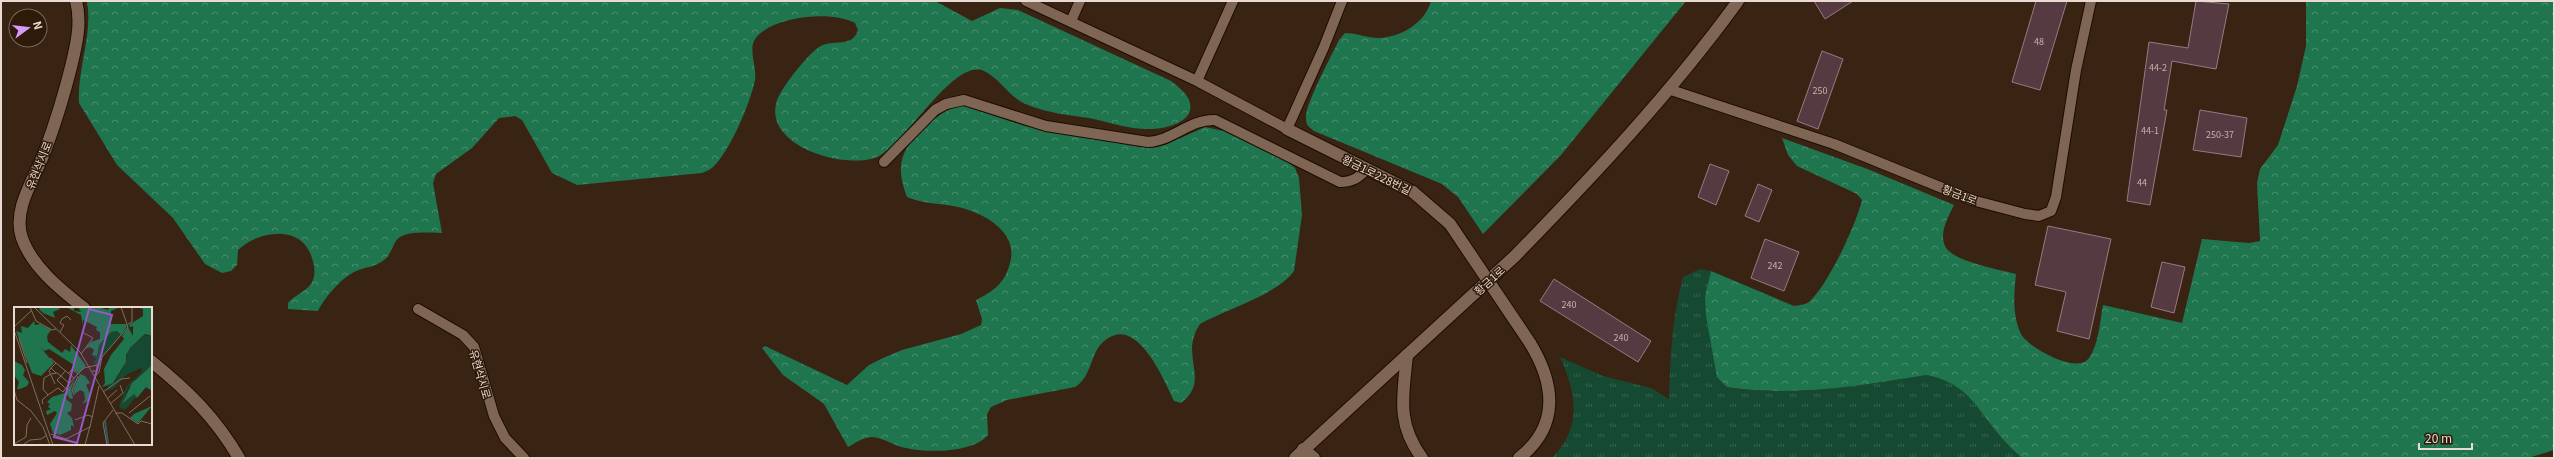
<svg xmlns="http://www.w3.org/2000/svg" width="2555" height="459" font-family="Georgia,'Noto Sans KR',serif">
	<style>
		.grass { fill: url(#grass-tufts) }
		.forest { fill: url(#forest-crowns) }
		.building { fill: #563a42; stroke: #997982 }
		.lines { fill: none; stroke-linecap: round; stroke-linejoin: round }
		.lane-casing { stroke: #1f0c01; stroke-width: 12 }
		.street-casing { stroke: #1f0c01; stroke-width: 14 }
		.secondary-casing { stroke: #1f0c01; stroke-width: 14 }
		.lane { stroke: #7f6654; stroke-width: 10 }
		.street { stroke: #7f6654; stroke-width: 12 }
		.secondary { stroke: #7f6654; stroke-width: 12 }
		.street-bridge-casing { stroke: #1f0c01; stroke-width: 14; stroke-linecap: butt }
		.street-bridge { stroke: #7f6654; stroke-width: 12 }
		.labels { text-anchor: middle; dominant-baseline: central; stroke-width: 3; stroke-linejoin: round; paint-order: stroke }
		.number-label { font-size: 9px; fill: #c4b3ad }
		.street-label { font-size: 11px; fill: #e9dbd1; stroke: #2f1a0a }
		.inset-river { fill: none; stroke: #2c5b61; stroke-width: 2 }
		.inset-road { fill: none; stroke: #7f6d60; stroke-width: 1 }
		.view { fill: #9658c4; fill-opacity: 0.15; stroke: #9658c4; stroke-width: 2 }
		.inset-edge { fill: none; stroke: #e9dbd1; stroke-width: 2 }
	</style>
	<defs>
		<pattern id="grass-tufts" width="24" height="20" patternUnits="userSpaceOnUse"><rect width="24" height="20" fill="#164931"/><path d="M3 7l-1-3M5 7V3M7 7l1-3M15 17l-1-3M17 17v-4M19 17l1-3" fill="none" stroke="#38634e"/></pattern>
		<pattern id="forest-crowns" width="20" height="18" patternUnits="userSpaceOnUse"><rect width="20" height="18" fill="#1e754e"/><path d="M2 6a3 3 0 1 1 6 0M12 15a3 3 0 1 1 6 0" fill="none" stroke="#4a8e6f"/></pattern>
	</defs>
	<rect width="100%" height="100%" fill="#392414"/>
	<path class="grass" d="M1700 269 1711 271 1705 296 1726 387C1796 397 1858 386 1926 375 1966 382 1976 407 2000 436 2007 444 2014 451 2022 458H1552C1583 427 1576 393 1560 357L1603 376 1651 388 1669 399C1670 357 1672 318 1683 277Z"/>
	<path class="forest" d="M87 1H935L972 21 1000 8 1018 10 1171 81C1181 89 1195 99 1189 113 1184 124 1163 129 1151 129 1131 130 1109 122 1089 118 1068 115 1048 113 1028 105 1009 98 1001 79 984 71 954 57 905 145 877 157 846 170 766 147 776 104 778 91 808 54 819 47 833 38 852 49 858 30L855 23C832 10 771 16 755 39 748 50 757 67 755 80 750 104 730 151 713 167 710 170 706 171 702 173L577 185 552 173 522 120 515 116 499 118 472 148 436 174 433 183 442 233C430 233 413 231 402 236 392 240 393 254 384 260 376 267 365 267 356 271 341 278 325 297 318 311L288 309V303C295 294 309 291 313 280 316 271 314 264 311 255 299 224 258 231 238 250L237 265 231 271 222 273 205 264 173 218 117 165 79 103C77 69 93 35 87 1Z
		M1431 1H1686L1561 155 1483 234 1458 197 1442 184 1314 131C1309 127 1306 125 1306 119 1304 106 1332 55 1339 40L1345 33C1356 33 1367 38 1379 38 1401 37 1425 23 1431 1Z
		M2306 1H2554V450L2528 458H2022C2014 451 2007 444 2000 436 1976 407 1966 382 1926 375 1858 386 1796 397 1727 387L1717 377 1706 316 1705 296 1711 271 1794 306C1799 305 1805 305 1809 302 1828 285 1856 225 1862 200L1857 194 1797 166 1788 155 1782 138 1870 170 1954 205C1948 217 1939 233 1945 246 1951 261 2001 270 2016 274 2014 293 2012 315 2021 334 2029 348 2077 375 2089 358 2099 344 2100 321 2103 305L2182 323 2202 239 2249 243 2260 241 2257 183 2260 169 2278 145 2297 86 2306 46Z
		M963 105 1025 126 1141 147 1165 145 1205 127 1233 133 1287 161 1295 168 1299 178 1302 215 1294 271C1277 295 1226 309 1200 324 1178 357 1212 379 1181 403L1174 401C1165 382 1142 327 1115 335 1108 337 1102 342 1098 348 1090 361 1089 379 1075 387L1007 400 991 407 987 414 988 435C973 453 927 453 906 448 894 446 883 437 871 437 862 438 855 443 848 447L824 404 783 375 762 348 765 346 847 385 869 365 883 358 902 350 961 334 981 325 982 319 976 300C994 291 1005 283 1010 263 1019 232 984 213 958 207 941 203 923 204 907 197 894 163 902 148 928 124 939 115 949 108 963 105Z"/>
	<path class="building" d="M1814 1H1853L1825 19Z
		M2036 1H2067L2040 90 2012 82Z
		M2196 1 2229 4 2216 69 2172 61 2164 110H2167L2150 205 2127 201 2149 42 2188 48Z
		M1822 51 1843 59 1818 129 1797 121Z
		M2200 110 2247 118 2241 157 2193 150Z
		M1710 164 1729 171 1716 205 1698 197Z
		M1758 184 1772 190 1759 222 1745 216Z
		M2048 226 2111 239 2089 339 2057 331 2066 292 2035 285Z
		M1765 239 1799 252 1784 291 1751 278Z
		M2162 262 2185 267 2174 313 2151 307Z
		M1554 279 1651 341 1638 362 1540 301Z"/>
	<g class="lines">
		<defs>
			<path id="lane" d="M1026 1 1197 81
				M1233 1 1197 81 1287 129 1324 47 1342 1
				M1071 21 1080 1
				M1668 89 1834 144 1972 200 2025 214 2039 216 2051 211 2056 197 2076 70 2091 1
				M884 162 935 110 946 104 964 100 1046 126 1148 142C1172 141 1190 119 1215 120L1340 182C1353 182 1358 178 1367 169
				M418 309 463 335 474 347 494 416 505 438 524 458"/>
			<path id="street" d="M76 1C82 23 76 46 71 67 64 95 55 124 45 151 35 178 12 209 22 238 32 267 61 290 84 308
				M1287 129 1413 192
				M1407 355C1403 396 1396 423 1422 458
				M151 361C188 391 215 417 239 458
				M1303 449 1314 458
				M1519 458C1560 426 1555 384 1530 343"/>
			<path id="secondary" d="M1295 458 1515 256C1594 175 1672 92 1738 1"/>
		</defs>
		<use href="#lane" class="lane-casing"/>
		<use href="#street" class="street-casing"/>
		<use href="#secondary" class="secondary-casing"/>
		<use href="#lane" class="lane"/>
		<use href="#street" class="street"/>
		<use href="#secondary" class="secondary"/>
		<defs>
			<path id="street-bridge" d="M1413 192 1450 224 1530 343"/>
		</defs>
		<use href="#street-bridge" class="street-bridge-casing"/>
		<use href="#street-bridge" class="street-bridge"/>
	</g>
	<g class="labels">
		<g class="number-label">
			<text x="2039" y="41">48</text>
			<text x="2158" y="67">44-2</text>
			<text x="1820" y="90">250</text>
			<text x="2150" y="130">44-1</text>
			<text x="2220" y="134">250-37</text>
			<text x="2142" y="182">44</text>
			<text x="1775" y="265">242</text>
			<text x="1569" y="304">240</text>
			<text x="1621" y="337">240</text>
		</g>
		<g class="street-label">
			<text transform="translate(38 165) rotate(-68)">유현삭시로</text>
			<text transform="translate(1377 174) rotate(26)">황금1로228번길</text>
			<text transform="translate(1960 194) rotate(21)">황금1로</text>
			<text transform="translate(1489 280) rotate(-42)">황금1로</text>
			<text transform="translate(481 374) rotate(74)">유현삭시로</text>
		</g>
	</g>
	<g transform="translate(14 307)">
		<rect width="138" height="138" fill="#392414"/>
		<path d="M103 24 107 28 90 47 85 59 79 56 82 52 77 48 83 49 85 38 97 25ZM131 28 138 30V58L123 70 114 81 108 97 120 87 123 89 111 103 105 100 110 85 114 78 128 64 127 61 112 68 99 82 91 84 95 81 93 78 101 75 106 66 112 55 113 44Z" fill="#164931"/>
		<path d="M27 0H44L46 2 39 5 41 11 29 6 25 2ZM52 0H60V4L67 5 64 0H83L94 3 95 0H106L97 4V17H112L113 19 107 28 103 24 97 25 85 38 83 49 78 48 80 43 76 40 71 42 77 35 86 32V25L82 23 83 20 69 13V19L67 8ZM123 0H138V29L131 27 116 41 112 48V55L99 76 88 80 91 76 90 62 97 48 110 32 108 29 114 20 119 29V19L116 20 115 18 129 9V2ZM20 14 21 18 26 17 37 23 33 29 34 35 48 46 51 42 56 45 57 38 72 59 65 66 60 63V58L35 42 30 44 25 39 40 56 27 69 18 66 2 24 8 26 7 19 14 21ZM0 54 8 58 11 63 9 68 15 75 13 79 6 82H3L5 75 0 68ZM138 58V84L132 80 123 91 120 87 108 97 118 76ZM66 67 71 69 76 76 72 78 76 87 74 94 68 97 71 93 70 85 66 83 61 87 59 83ZM61 72 57 82 59 91 56 92 53 87 52 92 58 97 57 104 53 106 58 111 60 120 57 118V123L46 128 39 126 36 117 43 106 41 104 33 108 32 104 37 102 34 100 36 97 33 95 38 90 51 86ZM138 99 124 116 116 111 120 107Z" fill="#1e754e"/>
		<path class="inset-river" d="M91 114 94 137"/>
		<path class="inset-road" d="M16 0 22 14 38 23 42 22M20 0 66 45 121 138M114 17 118 15V0M1 19 17 4M0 23 39 138M46 25 50 18 46 16 48 12 53 9 57 13M5 31 13 56M67 47 79 31 68 25M36 51 60 71 70 61 83 58V64H78M42 56 37 61 42 66M37 61 35 64 41 77M55 66 58 62 64 67M80 71 85 65 88 50 114 20 107 0M52 82 43 73 47 69 56 77M0 83 3 93 17 104 29 120 36 138M89 85 107 72 116 71M34 88 44 81 49 85 60 71M60 88 58 83 64 69M93 92 103 83M29 97 28 93 34 88 29 82 30 71 37 67 43 66 47 69 51 64M96 97 109 86 106 78M101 106H108L124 117 127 114 138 117M115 106 136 89M61 113 74 108 79 110M37 127 52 132 76 120 85 79M0 137 12 130 13 118 17 111M9 138 16 133 27 132 33 128M71 138 76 119M93 138 89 116 99 103"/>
		<path class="view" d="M75 2 98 8 63 136 40 130Z"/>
		<rect width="138" height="138" class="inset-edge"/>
	</g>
	<rect width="2555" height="459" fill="none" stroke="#e9dbd1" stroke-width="4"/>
	<g transform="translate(28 28) rotate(75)"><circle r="19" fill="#2f1a0a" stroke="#79675a"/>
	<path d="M0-3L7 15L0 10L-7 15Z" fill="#d39cfc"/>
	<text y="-6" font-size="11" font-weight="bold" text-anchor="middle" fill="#e9dbd1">N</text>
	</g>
	<path d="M2419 443v6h53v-6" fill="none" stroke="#e9dbd1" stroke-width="2"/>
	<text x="2425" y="443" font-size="12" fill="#e9dbd1" stroke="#2f1a0a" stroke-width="3" paint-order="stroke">20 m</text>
</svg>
